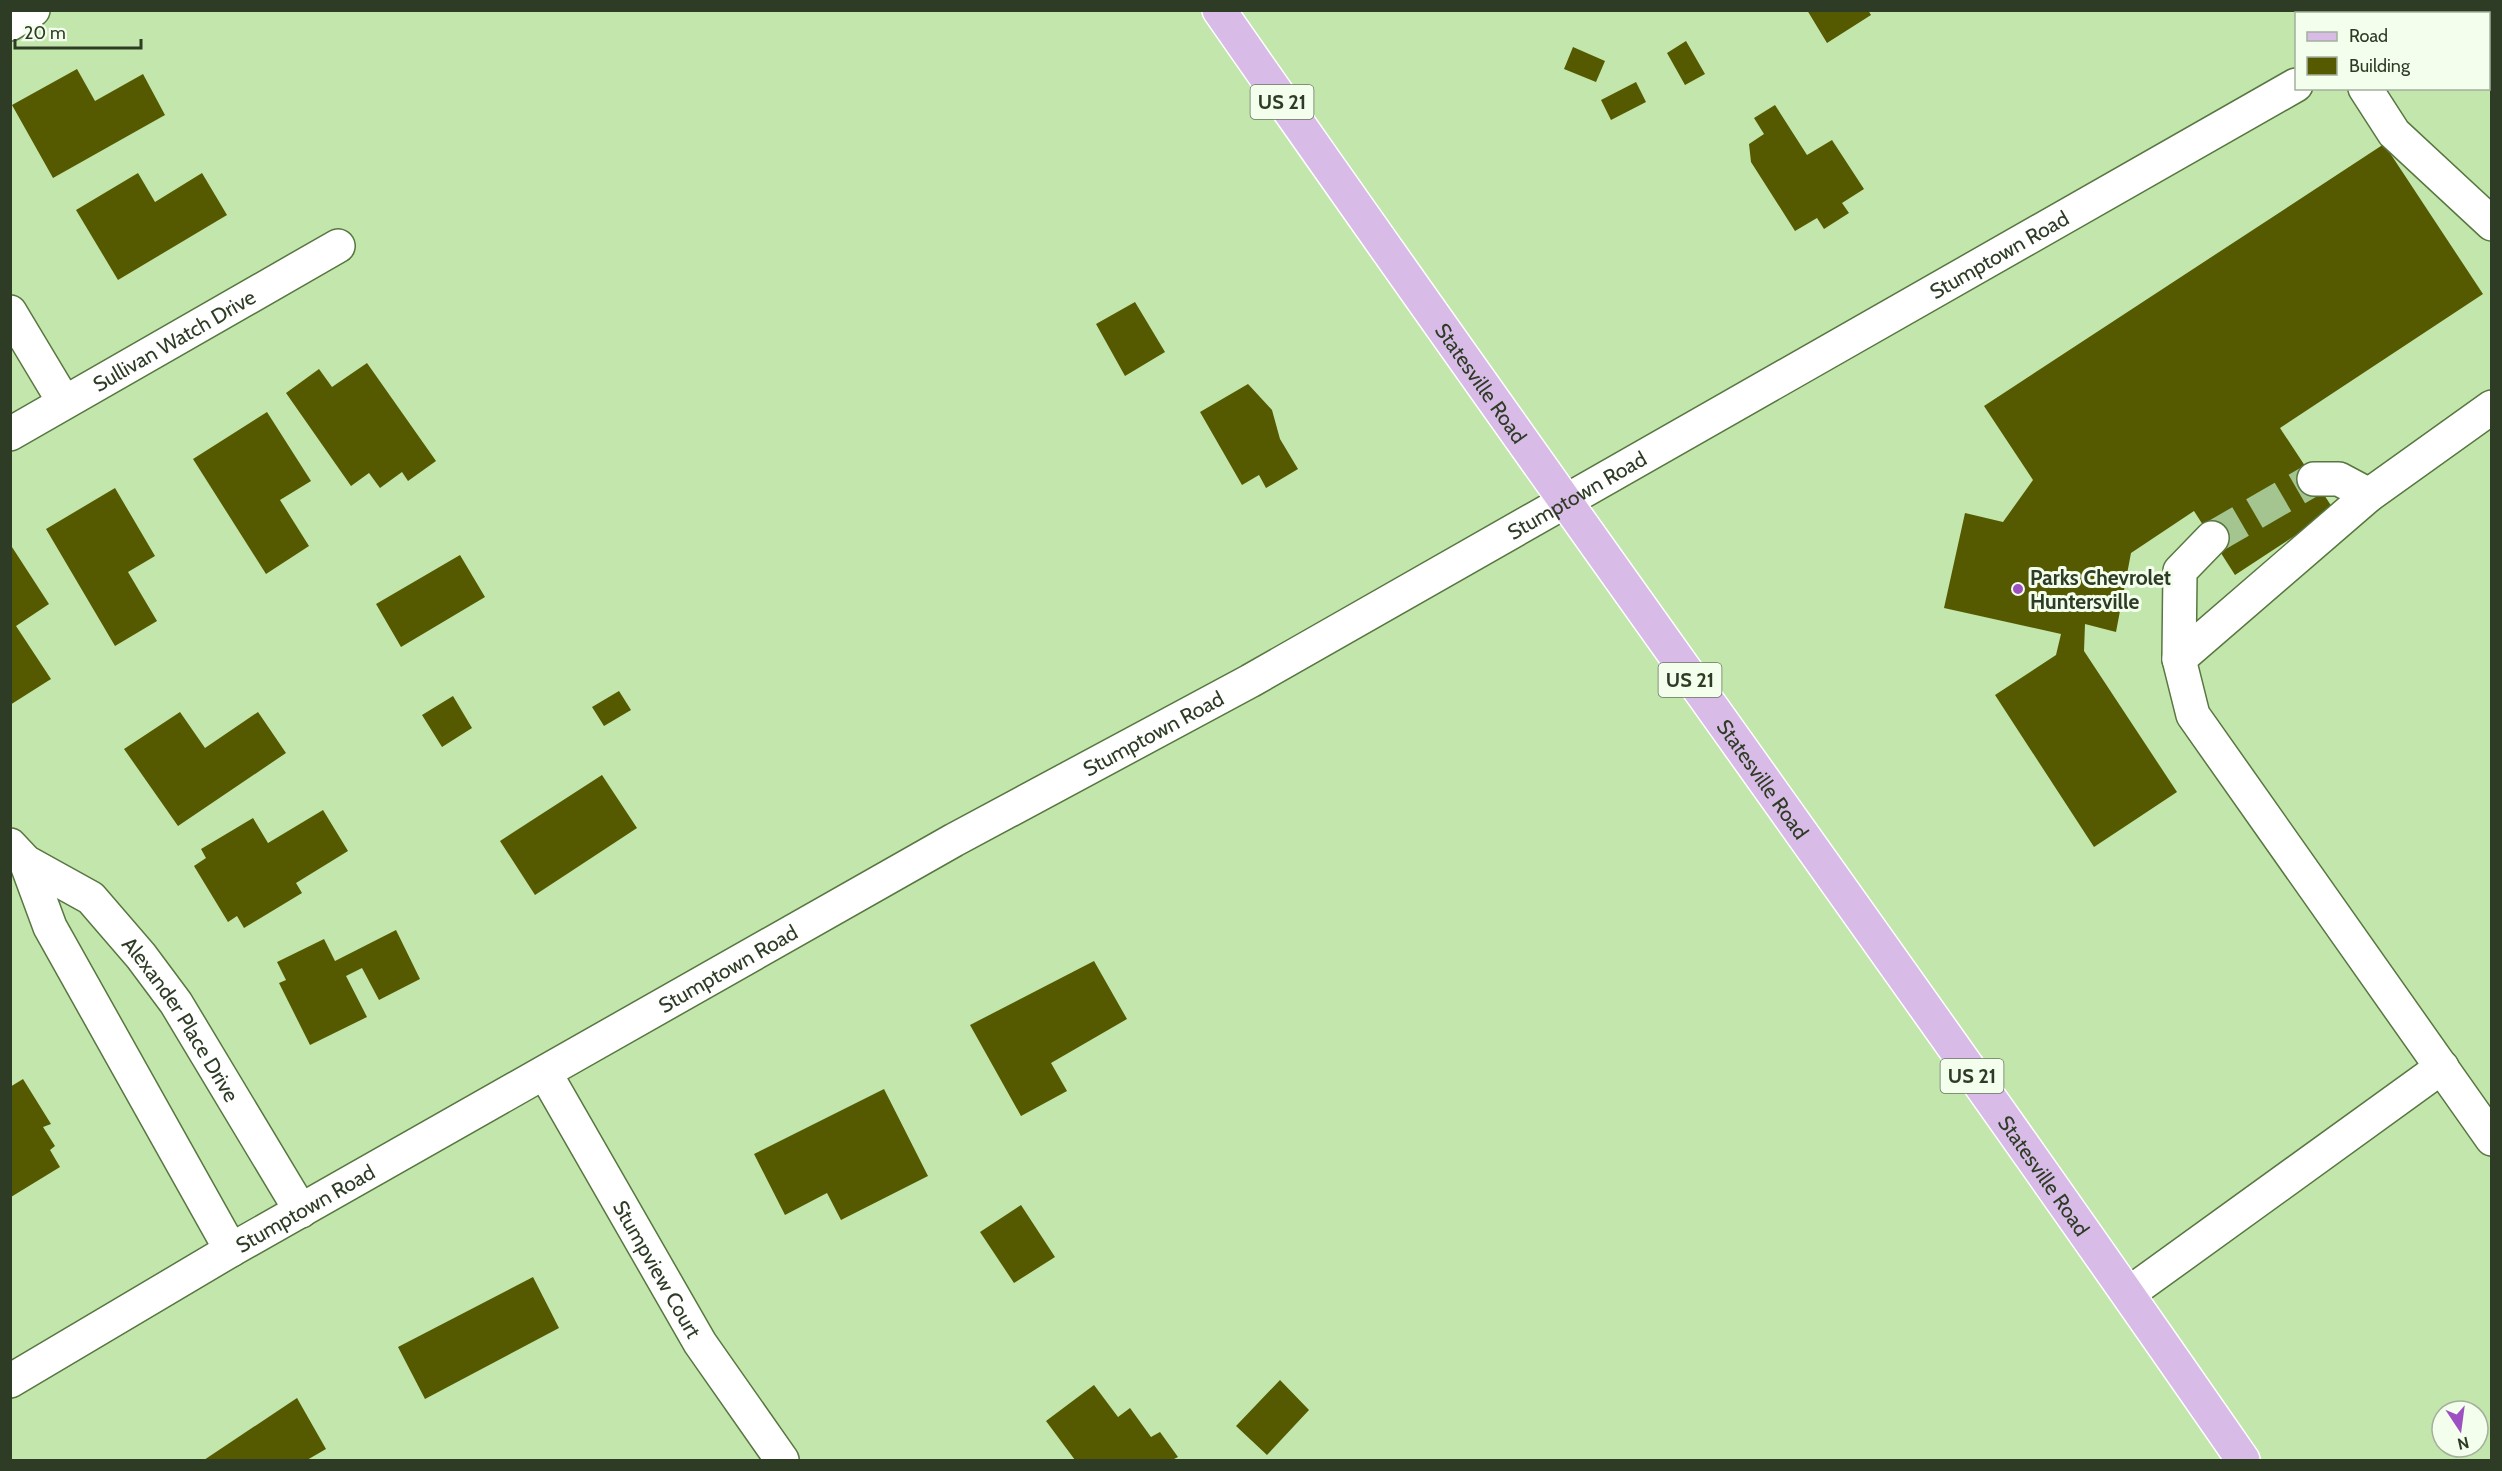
<svg xmlns="http://www.w3.org/2000/svg" width="2502" height="1471" font-family="Cabin,sans-serif">
	<style>
		.building { fill: #555a00 }
		.lines { fill: none; stroke-linecap: round; stroke-linejoin: round }
		.minor-tunnel { stroke: #a4c490; stroke-width: 33; stroke-dasharray: 33 16; stroke-linecap: butt }
		.minor-casing { stroke: #577640; stroke-width: 36 }
		.major-casing { stroke: #fff; stroke-width: 36 }
		.minor { stroke: #fff; stroke-width: 33 }
		.major { stroke: #d8bce7; stroke-width: 33 }
		.poi-dot { fill: #9d50c2; stroke: #f3feed; stroke-width: 2 }
		.labels { text-anchor: middle; dominant-baseline: central; stroke-width: 6; stroke-linejoin: round; paint-order: stroke }
		.shield { fill: #f3feed; stroke: #697661; stroke-width: 1.5 }
		.shield-label { font-size: 20px; font-weight: bold; fill: #2e3c25 }
		.street-label { font-size: 21px; fill: #2e3c25; stroke: #f3feed }
		.poi-label { font-size: 21px; font-weight: bold; fill: #2e3c25; stroke: #f3feed; text-anchor: start }
	</style>
	<rect width="100%" height="100%" fill="#c2e6ab"/>
	<path class="building" d="M1807 10H1868L1871 15 1827 43Z
		M1686 41 1705 74 1685 85 1667 53Z
		M1573 47 1605 61 1596 82 1564 69Z
		M77 69 95 101 143 74 165 115 53 178 12 105Z
		M1636 82 1646 102 1611 120 1601 100Z
		M1775 105 1807 155 1832 140 1864 189 1842 203 1849 213 1824 229 1817 218 1795 231 1751 162 1749 144 1764 134 1754 118Z
		M2384 144 2483 294 2280 428 2334 510 2235 575 2194 511 2131 553 2116 632 2085 624 2084 651 2177 792 2094 847 1995 695 2056 655 2061 634 1944 608 1965 513 2003 522 2033 480 1984 406Z
		M138 173 155 202 202 173 227 215 118 280 76 210Z
		M1135 302 1165 352 1125 376 1096 324Z
		M367 363 436 461 408 481 402 472 380 488 369 473 351 486 286 393 319 369 332 387Z
		M1248 384 1272 410 1280 439 1298 469 1266 488 1259 475 1242 485 1200 412Z
		M267 412 311 481 280 500 309 546 266 574 193 459Z
		M115 488 155 556 128 572 157 621 115 646 46 529Z
		M12 547 49 604 16 626 51 679 10 705Z
		M460 555 485 597 401 647 376 604Z
		M619 691 631 710 604 726 592 707Z
		M453 696 472 728 442 747 422 715Z
		M180 712 205 748 258 712 286 753 178 826 124 749Z
		M602 775 637 828 535 895 500 841Z
		M323 810 348 851 296 883 302 893 244 928 237 916 228 922 194 866 206 858 201 849 253 818 268 843Z
		M396 930 420 979 379 1000 362 968 346 976 367 1017 310 1045 279 983 286 980 277 962 324 939 335 961Z
		M1094 961 1127 1019 1051 1063 1067 1091 1021 1116 970 1025Z
		M23 1079 51 1124 43 1127 55 1146 50 1150 60 1167 11 1197 10 1087Z
		M884 1089 928 1176 841 1220 827 1193 785 1215 754 1154Z
		M1021 1205 1055 1257 1014 1283 980 1232Z
		M533 1277 559 1328 425 1399 398 1347Z
		M1280 1380 1309 1410 1267 1455 1236 1426Z
		M1094 1385 1118 1417 1130 1408 1151 1437 1160 1432 1178 1457 1172 1460H1075L1046 1421Z
		M297 1398 326 1449 307 1460H204Z"/>
	<g class="lines">
		<path class="minor-tunnel" d="M2212 538 2314 479"/>
		<defs>
			<g id="minor">
				<path d="M2417 14 2422 10"/>
				<path d="M10 24 33 10"/>
				<path d="M2365 88 2394 133 2492 224"/>
				<path d="M10 312 64 402"/>
				<path id="s1" d="M10 434 338 246"/>
				<path d="M2314 479H2339L2369 495"/>
				<path d="M2212 538 2180 571 2179 659 2193 715 2492 1139"/>
				<path d="M2179 659 2369 495 2492 407"/>
				<path id="s2" d="M10 845 26 862 91 898 141 956 176 1003 301 1211"/>
				<path d="M26 862 50 927 231 1250"/>
				<path id="s3" d="M545 1073 700 1343 782 1460"/>
				<path d="M2128 1294 2442 1067"/>
				<path id="s4" d="M10 1381 231 1250 954 840 1250 681 2296 85"/>
			</g>
			<g id="major">
				<path id="s5" d="M1219 10C1557 496 1907 974 2243 1460"/>
			</g>
		</defs>
		<use href="#minor" class="minor-casing"/>
		<use href="#major" class="major-casing"/>
		<use href="#minor" class="minor"/>
		<use href="#major" class="major"/>
	</g>
	<circle class="poi-dot" cx="2018" cy="589" r="6"/>
	<g class="labels">
		<g class="shield">
			<rect x="1250.5" y="85" width="63" height="34" rx="4.5"/>
			<rect x="1658.5" y="663" width="63" height="34" rx="4.5"/>
			<rect x="1940.5" y="1059" width="63" height="34" rx="4.5"/>
		</g>
		<g class="shield-label">
			<text x="1282" y="102">US 21</text>
			<text x="1690" y="680">US 21</text>
			<text x="1972" y="1076">US 21</text>
		</g>
		<g class="street-label">
			<text stroke="none"><textPath href="#s4" startOffset="2286">Stumptown Road</textPath></text>
			<text stroke="none"><textPath href="#s1" startOffset="189">Sullivan Watch Drive</textPath></text>
			<text stroke="none"><textPath href="#s5" startOffset="456">Statesville Road</textPath></text>
			<text stroke="none"><textPath href="#s4" startOffset="1800">Stumptown Road</textPath></text>
			<text stroke="none"><textPath href="#s4" startOffset="1314">Stumptown Road</textPath></text>
			<text stroke="none"><textPath href="#s5" startOffset="942">Statesville Road</textPath></text>
			<text stroke="none"><textPath href="#s4" startOffset="828">Stumptown Road</textPath></text>
			<text stroke="none"><textPath href="#s2" startOffset="249">Alexander Place Drive</textPath></text>
			<text stroke="none"><textPath href="#s5" startOffset="1428">Statesville Road</textPath></text>
			<text stroke="none"><textPath href="#s4" startOffset="342">Stumptown Road</textPath></text>
			<text stroke="none"><textPath href="#s3" startOffset="226">Stumpview Court</textPath></text>
		</g>
		<g class="poi-label">
			<text x="2030" y="577">Parks Chevrolet<tspan x="2030" dy="24">Huntersville</tspan></text>
		</g>
	</g>
	<rect width="2502" height="1471" fill="none" stroke="#2e3c25" stroke-width="24"/>
	<rect x="2295" y="12" width="195" height="78" fill="#f3feed" stroke="#a4b09d" stroke-width="1.5"/>
	<rect x="2307" y="32" width="30" height="9" fill="#d8bce7" stroke="#a4b09d" stroke-width="1.5"/>
	<text x="2349" y="42" font-size="18" fill="#2e3c25">Road</text>
	<rect x="2307" y="57" width="30" height="18" fill="#555a00" stroke="#a4b09d" stroke-width="1.5"/>
	<text x="2349" y="72" font-size="18" fill="#2e3c25">Building</text>
	<g transform="translate(2460 1429) rotate(167)"><circle r="28" fill="#f3feed" stroke="#a4b09d" stroke-width="1.5"/>
	<path d="M0-4.5L10 22L0 15L-10 22Z" fill="#9d50c2"/>
	<text y="-9" font-size="16" font-weight="bold" text-anchor="middle" fill="#2e3c25">N</text>
	</g>
	<path d="M15 39v9h126v-9" fill="none" stroke="#2e3c25" stroke-width="3"/>
	<text x="24" y="39" font-size="18" fill="#2e3c25" stroke="#f3feed" stroke-width="4.5" paint-order="stroke">20 m</text>
</svg>
